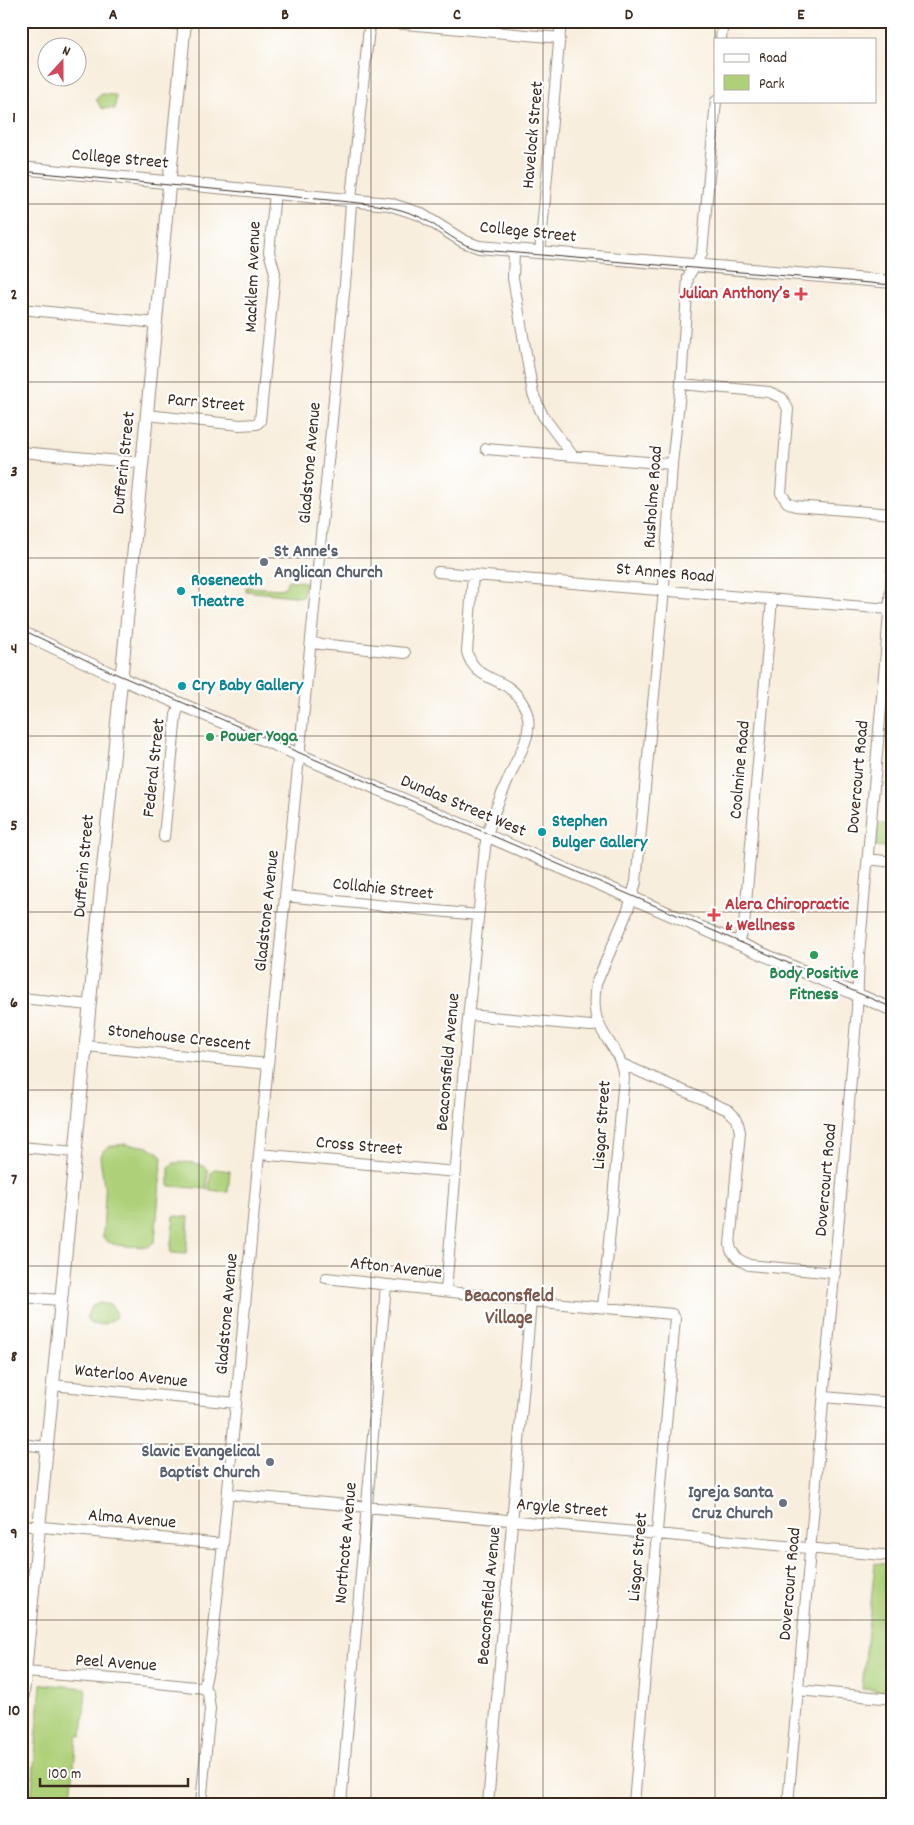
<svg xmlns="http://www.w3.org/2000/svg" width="914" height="1825" font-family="Dekko,sans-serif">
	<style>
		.green { fill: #add078; stroke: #747d4b }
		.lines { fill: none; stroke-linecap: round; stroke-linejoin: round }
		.minor-casing { stroke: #9a8c7e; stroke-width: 12 }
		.major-casing { stroke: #9a8c7e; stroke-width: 14 }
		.minor { stroke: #fff; stroke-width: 10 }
		.major { stroke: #fff; stroke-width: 12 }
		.tram { stroke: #3b2a1e; stroke-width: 1 }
		.grid { fill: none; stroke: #3b2a1e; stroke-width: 1; stroke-opacity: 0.55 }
		.health-dot { fill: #e0444e; stroke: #fff; stroke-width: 2 }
		.worship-dot { fill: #6b7280; stroke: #fff; stroke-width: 2 }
		.culture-dot { fill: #0f9aa8; stroke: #fff; stroke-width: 2 }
		.leisure-dot { fill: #2e9e5b; stroke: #fff; stroke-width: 2 }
		.labels { text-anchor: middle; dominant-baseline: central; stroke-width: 4.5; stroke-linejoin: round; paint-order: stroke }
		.street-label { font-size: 18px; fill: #3b2a1e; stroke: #fff }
		.health-label { font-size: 18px; font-weight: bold; fill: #be3a42; stroke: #fff; text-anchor: end }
		.worship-label { font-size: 18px; font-weight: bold; fill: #5b616d; stroke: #fff; text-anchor: end }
		.culture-label { font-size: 18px; font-weight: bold; fill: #0d838f; stroke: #fff; text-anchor: start }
		.leisure-label { font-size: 18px; font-weight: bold; fill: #27864d; stroke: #fff; text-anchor: start }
		.neighbourhood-label { font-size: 19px; font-weight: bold; fill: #7c584c; stroke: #fff }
		.neatline { fill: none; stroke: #3b2a1e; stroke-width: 2 }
		.grid-label { font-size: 16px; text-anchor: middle; font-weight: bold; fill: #3b2a1e }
	</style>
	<rect width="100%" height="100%" fill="#fff"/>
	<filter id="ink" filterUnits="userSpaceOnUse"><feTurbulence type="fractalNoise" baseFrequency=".02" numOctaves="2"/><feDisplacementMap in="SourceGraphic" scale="10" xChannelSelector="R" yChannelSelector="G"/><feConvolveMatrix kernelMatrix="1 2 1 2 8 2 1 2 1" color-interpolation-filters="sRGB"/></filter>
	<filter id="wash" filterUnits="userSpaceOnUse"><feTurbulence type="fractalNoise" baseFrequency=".0096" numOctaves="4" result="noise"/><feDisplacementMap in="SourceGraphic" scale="20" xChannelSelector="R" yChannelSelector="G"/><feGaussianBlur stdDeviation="1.12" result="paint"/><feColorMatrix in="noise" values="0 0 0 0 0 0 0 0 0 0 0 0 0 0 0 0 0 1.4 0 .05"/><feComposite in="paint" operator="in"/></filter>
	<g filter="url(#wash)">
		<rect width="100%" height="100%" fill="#f8eedd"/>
		<path class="green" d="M102 94 116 95 115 109 101 108 96 99Z
			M288 580 305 582 303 597 246 591V587L281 589 285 587Z
			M878 823 893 825V848L876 846Z
			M125 1144C139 1146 155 1144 162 1158L155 1241 148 1247C136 1246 109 1248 103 1237L105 1193 100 1157 104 1150 111 1146Z
			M174 1163C185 1162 199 1161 208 1169L207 1189 169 1186V1167Z
			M215 1169 230 1171 228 1192 209 1190 211 1172Z
			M174 1216 189 1217 186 1254 170 1253Z
			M100 1303 111 1305 116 1311 115 1318C101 1330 75 1326 93 1305Z
			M875 1563 893 1565V1692L862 1689Z
			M41 1684 86 1688 82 1736H77L71 1797 68 1804H21V1801L31 1802Z"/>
	</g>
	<g filter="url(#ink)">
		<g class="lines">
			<defs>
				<path id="minor" d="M152 21 184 25
					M721 39 723 21
					M514 251 513 278 533 394 543 416 573 456
					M540 253 561 21
					M21 309 156 323
					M681 384 769 392 782 398 788 409 781 493 787 502 795 506 893 514
					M147 415 240 425 257 424 260 421 275 273 269 252 275 193
					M486 449 672 464
					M21 452 142 463
					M438 572 889 609
					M311 643 405 653
					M164 837 176 715 180 704
					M868 859 893 862
					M285 896 478 915
					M737 944 744 926 772 599
					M21 998 90 1005
					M469 1015 591 1026 599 1025
					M86 1046 268 1064
					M622 1064 728 1110 737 1119 740 1132 730 1245 731 1250 738 1259 749 1265 835 1273
					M21 1147 75 1152
					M259 1154 456 1172
					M326 1278 531 1301 672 1314 675 1318 634 1804
					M446 1291 467 1029 485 848C489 818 504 790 516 762 521 752 527 741 528 730 530 719 526 707 519 698 504 676 475 682 467 652L473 575
					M21 1297 60 1300
					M603 1307 624 1078C621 1051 608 1046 599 1024 593 1012 594 997 596 984L628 910 636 882 663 600 672 464 681 384 688 277 702 253 716 101
					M52 1385 236 1403
					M824 1397 893 1403
					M21 1444 46 1447
					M228 1494 893 1556
					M21 1525 223 1544
					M25 1672 139 1681 204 1688
					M798 1690 893 1699
					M201 1804 210 1709 208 1693 204 1688 211 1654 223 1544 259 1154 314 609 347 262 352 188 369 28 374 23 383 22 560 38
					M341 1804 386 1285
					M488 1804 531 1301
					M788 1804 849 1103 857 1009 859 955 886 652 893 560"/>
				<path id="major" d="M21 168 389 204 420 214 463 241 479 247 893 282
					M21 632 120 678 893 1010
					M21 1714 185 21"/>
			</defs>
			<use href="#minor" class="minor-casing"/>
			<use href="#major" class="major-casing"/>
			<use href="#minor" class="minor"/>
			<use href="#major" class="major"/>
			<path class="tram" d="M21 171 339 201C367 204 396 205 422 218 442 228 458 246 482 250L893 285
				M21 629 107 670 893 1008"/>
		</g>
	</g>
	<path class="grid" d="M199 21V1804M371 21V1804M543 21V1804M715 21V1804M21 204H893M21 382H893M21 558H893M21 736H893M21 912H893M21 1090H893M21 1266H893M21 1444H893M21 1620H893"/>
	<g class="health-dot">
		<path d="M798.5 286.5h5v5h5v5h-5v5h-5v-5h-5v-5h5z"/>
		<path d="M711.5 907.5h5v5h5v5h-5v5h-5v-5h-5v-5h5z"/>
	</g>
	<g class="worship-dot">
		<circle cx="264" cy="562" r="5"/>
		<circle cx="270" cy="1462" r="5"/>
		<circle cx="783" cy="1503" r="5"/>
	</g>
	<g class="culture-dot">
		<circle cx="181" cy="591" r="5"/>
		<circle cx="182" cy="686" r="5"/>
		<circle cx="542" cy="832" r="5"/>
	</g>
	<g class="leisure-dot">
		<circle cx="210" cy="737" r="5"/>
		<circle cx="814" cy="955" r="5"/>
	</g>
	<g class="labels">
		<g class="street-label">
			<text transform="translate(534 135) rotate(-85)">Havelock Street</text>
			<text transform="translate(120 160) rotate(5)">College Street</text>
			<text transform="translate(528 233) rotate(6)">College Street</text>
			<text transform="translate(254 277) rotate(-88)">Macklem Avenue</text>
			<text transform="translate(206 404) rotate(5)">Parr Street</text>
			<text transform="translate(125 463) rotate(-84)">Dufferin Street</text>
			<text transform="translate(311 463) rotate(-85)">Gladstone Avenue</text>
			<text transform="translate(654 497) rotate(-86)">Rusholme Road</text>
			<text transform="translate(665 574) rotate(5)">St Annes Road</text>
			<text transform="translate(155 768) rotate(-84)">Federal Street</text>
			<text transform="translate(741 770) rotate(-85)">Coolmine Road</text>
			<text transform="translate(859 777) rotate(-85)">Dovercourt Road</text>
			<text transform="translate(463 807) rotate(23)">Dundas Street West</text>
			<text transform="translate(85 866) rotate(-85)">Dufferin Street</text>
			<text transform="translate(383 890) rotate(6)">Collahie Street</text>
			<text transform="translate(268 911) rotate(-84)">Gladstone Avenue</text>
			<text transform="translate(179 1039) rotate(6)">Stonehouse Crescent</text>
			<text transform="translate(449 1062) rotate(-85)">Beaconsfield Avenue</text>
			<text transform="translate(603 1125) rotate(-86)">Lisgar Street</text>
			<text transform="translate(359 1147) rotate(5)">Cross Street</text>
			<text transform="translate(827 1180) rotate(-85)">Dovercourt Road</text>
			<text transform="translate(396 1269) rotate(6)">Afton Avenue</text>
			<text transform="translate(228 1314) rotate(-85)">Gladstone Avenue</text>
			<text transform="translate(131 1377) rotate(6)">Waterloo Avenue</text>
			<text transform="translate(562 1509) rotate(5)">Argyle Street</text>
			<text transform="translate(132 1520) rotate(5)">Alma Avenue</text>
			<text transform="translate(347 1543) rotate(-85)">Northcote Avenue</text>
			<text transform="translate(639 1557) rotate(-85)">Lisgar Street</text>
			<text transform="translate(791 1584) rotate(-85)">Dovercourt Road</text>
			<text transform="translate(490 1596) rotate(-85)">Beaconsfield Avenue</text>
			<text transform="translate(116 1664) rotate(4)">Peel Avenue</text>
		</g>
		<g class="health-label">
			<text x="790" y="294">Julian Anthony’s</text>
			<text x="725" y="905" text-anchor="start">Alera Chiropractic<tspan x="725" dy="21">&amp; Wellness</tspan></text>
		</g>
		<g class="worship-label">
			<text x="274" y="552" text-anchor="start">St Anne's<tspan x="274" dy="21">Anglican Church</tspan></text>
			<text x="260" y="1452">Slavic Evangelical<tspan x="260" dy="21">Baptist Church</tspan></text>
			<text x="773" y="1493">Igreja Santa<tspan x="773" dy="21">Cruz Church</tspan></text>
		</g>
		<g class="culture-label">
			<text x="191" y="581">Roseneath<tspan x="191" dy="21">Theatre</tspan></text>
			<text x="192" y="686">Cry Baby Gallery</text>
			<text x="552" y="822">Stephen<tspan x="552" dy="21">Bulger Gallery</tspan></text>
		</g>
		<g class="leisure-label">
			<text x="220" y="737">Power Yoga</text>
			<text x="814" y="974" text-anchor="middle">Body Positive<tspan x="814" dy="21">Fitness</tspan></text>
		</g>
		<g class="neighbourhood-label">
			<text x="509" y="1297">Beaconsfield<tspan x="509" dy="22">Village</tspan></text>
		</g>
	</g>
	<rect width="914" height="1825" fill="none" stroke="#fff" stroke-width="55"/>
	<rect x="714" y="38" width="162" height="65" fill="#ffffff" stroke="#b1aaa5"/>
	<rect x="724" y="54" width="25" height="8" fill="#ffffff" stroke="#b1aaa5"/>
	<text x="759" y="62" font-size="15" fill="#3b2a1e">Road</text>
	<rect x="724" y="75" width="25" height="15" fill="#add078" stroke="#b1aaa5"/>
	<text x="759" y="88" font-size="15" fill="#3b2a1e">Park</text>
	<g transform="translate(62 62) rotate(21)"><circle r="24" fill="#ffffff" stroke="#b1aaa5"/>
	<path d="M0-4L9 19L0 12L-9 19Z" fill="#d1495b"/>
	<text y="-8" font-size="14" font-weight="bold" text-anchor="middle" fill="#3b2a1e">N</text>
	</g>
	<path d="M40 1778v8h148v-8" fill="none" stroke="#3b2a1e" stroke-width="2.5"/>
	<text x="48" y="1778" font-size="15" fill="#3b2a1e" stroke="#ffffff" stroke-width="4" paint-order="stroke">100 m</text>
	<rect x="28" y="28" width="858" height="1770" class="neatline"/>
	<g class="grid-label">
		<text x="113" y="19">A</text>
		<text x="285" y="19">B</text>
		<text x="457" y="19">C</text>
		<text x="629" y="19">D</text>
		<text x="801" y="19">E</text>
		<text x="14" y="122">1</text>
		<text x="14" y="299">2</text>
		<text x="14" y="476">3</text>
		<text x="14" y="653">4</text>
		<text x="14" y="830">5</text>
		<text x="14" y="1007">6</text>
		<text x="14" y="1184">7</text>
		<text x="14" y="1361">8</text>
		<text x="14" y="1538">9</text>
		<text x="14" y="1715">10</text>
	</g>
</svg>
